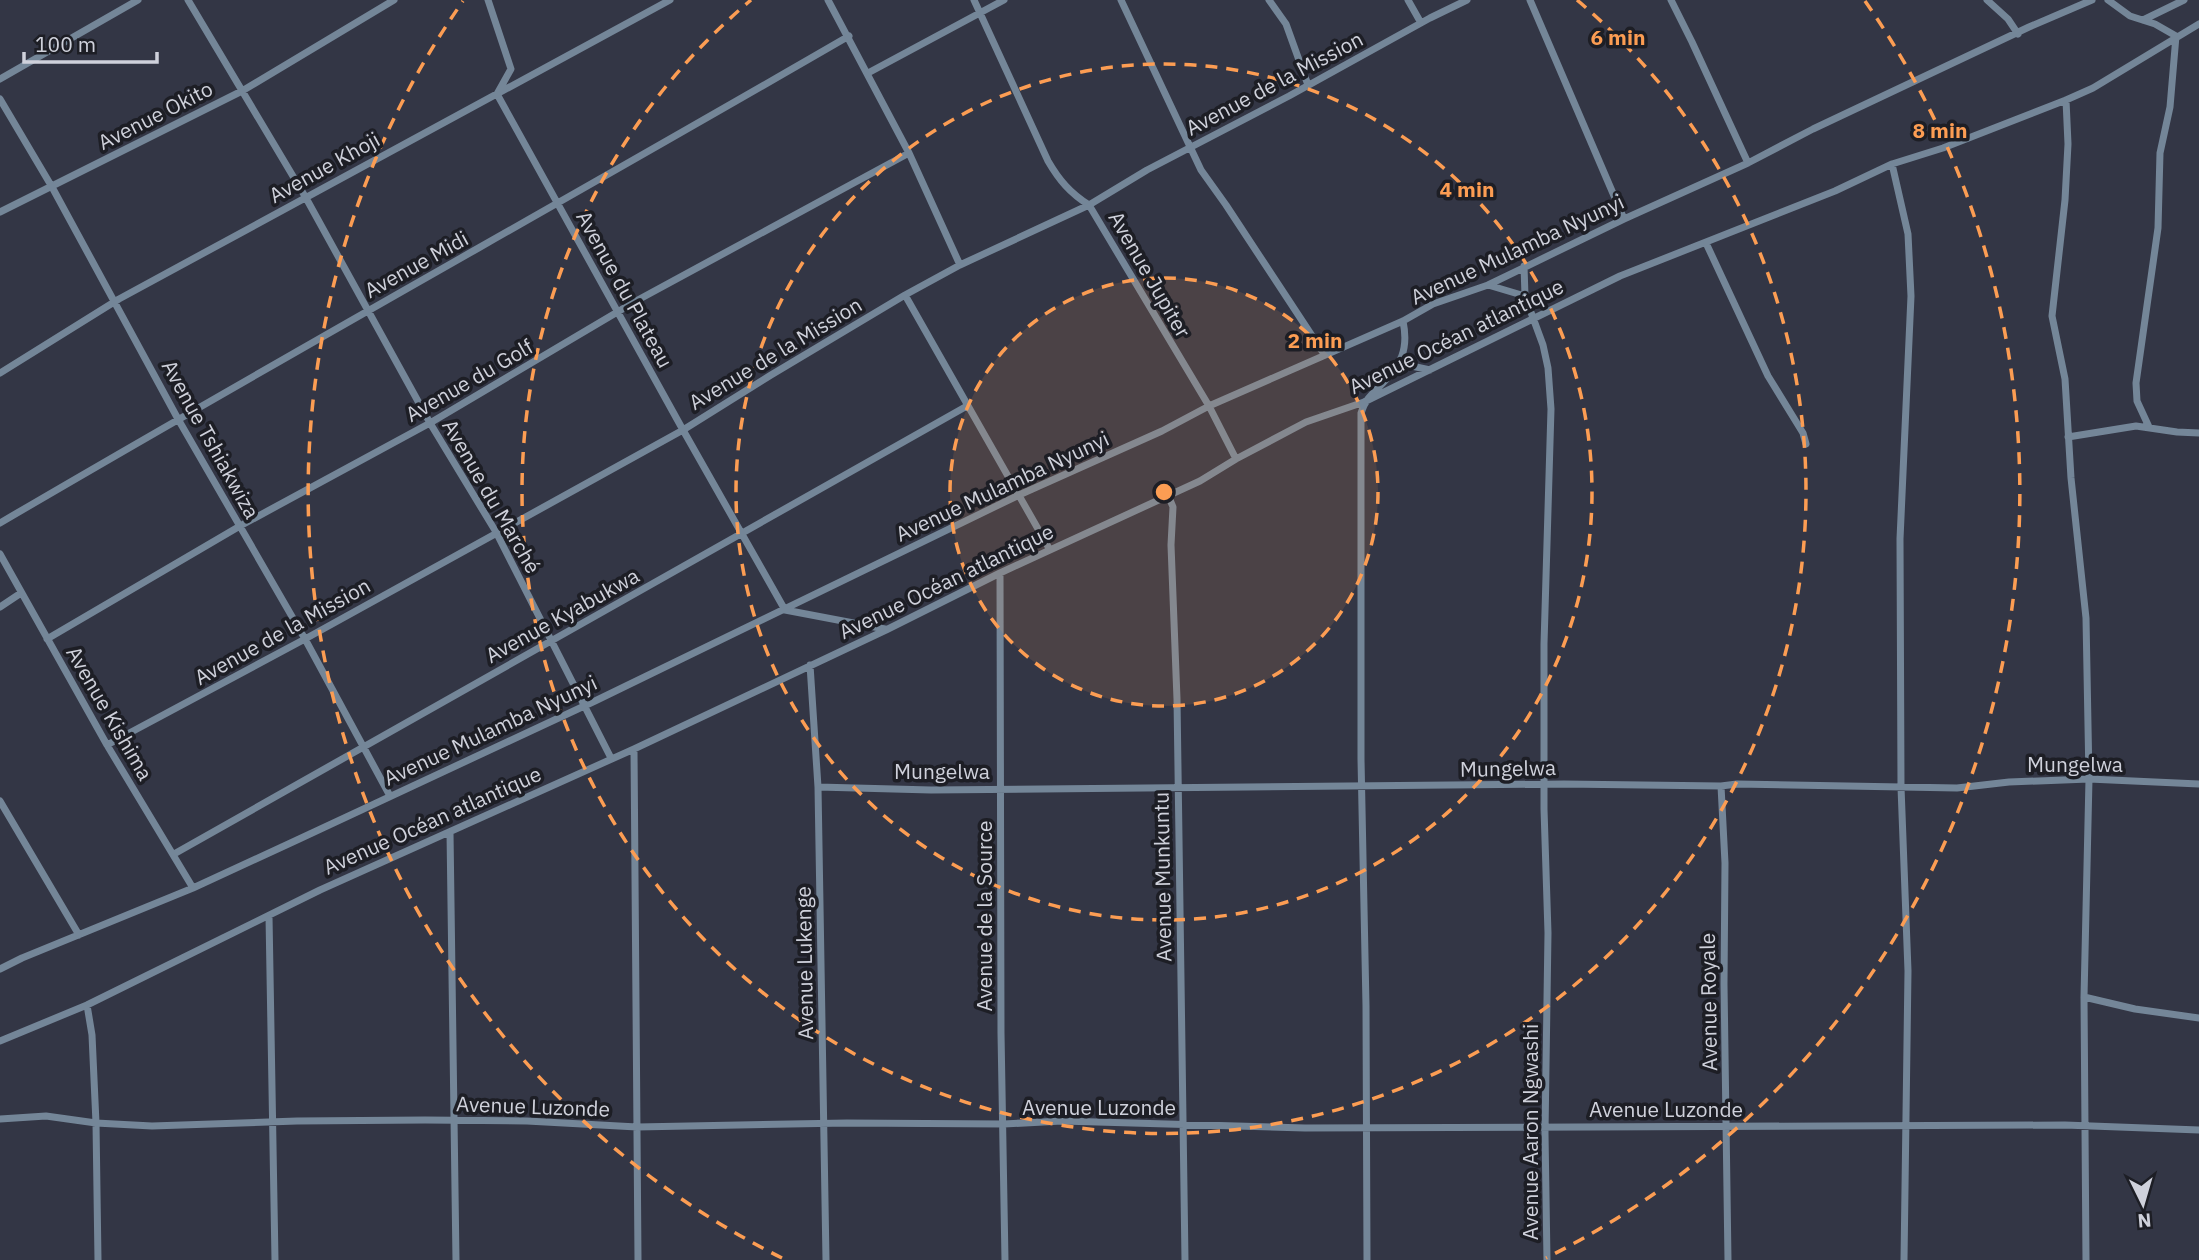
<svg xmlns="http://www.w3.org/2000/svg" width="2199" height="1260" font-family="'IBM Plex Sans',sans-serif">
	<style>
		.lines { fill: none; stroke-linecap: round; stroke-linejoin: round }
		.street { stroke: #748698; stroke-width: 7 }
		.ring { fill: none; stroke: #fc9d53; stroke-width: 3.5; stroke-dasharray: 12 9 }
		.labels { text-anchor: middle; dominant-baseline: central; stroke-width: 7; stroke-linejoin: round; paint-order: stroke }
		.street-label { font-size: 21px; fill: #cfd1db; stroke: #1d1e25 }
		.centre { fill: #fc9d53; stroke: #1d1e25; stroke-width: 3.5 }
		.ring-label { font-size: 21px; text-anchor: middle; font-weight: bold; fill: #fc9d53; stroke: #1d1e25; stroke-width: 7; stroke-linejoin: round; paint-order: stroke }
	</style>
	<rect width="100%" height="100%" fill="#333645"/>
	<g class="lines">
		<path class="street" d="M188 0 306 198 430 423 496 532 611 758
			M488 0 511 69 497 94 683 430 785 610 885 629
			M828 0 909 153 960 265
			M974 0 1048 161C1059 180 1070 193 1089 205L1209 406 1236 459
			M1121 0 1201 170 1226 205 1324 354
			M1269 0 1286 24 1308 85
			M1408 0 1421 23
			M1530 0 1624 219
			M1671 0 1692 42 1748 163
			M1987 0 2008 19 2018 34
			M2108 0 2130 16 2155 24 2176 36 2170 107 2160 153 2158 228 2136 383 2137 401 2149 427
			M2143 20 2184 0
			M868 73 1004 0
			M0 79 138 0
			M0 99 52 187 178 419 305 639 390 796
			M2066 100 2068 144 2065 200 2052 316 2065 379 2071 478 2086 618 2089 779 2084 997 2086 1260
			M1892 164 1908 234 1911 296 1900 539 1901 787 1908 971 1904 1260
			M0 212 242 91 394 0
			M1706 243 1768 376 1803 433 1806 444
			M1524 266 1525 296 1543 345 1548 368 1551 409 1544 644V809L1548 933 1545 1133 1547 1260
			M1488 285 1525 296
			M905 295 1050 550
			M1398 363 1430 370
			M0 373 119 299 670 0
			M2068 437 2136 426 2177 432 2199 433
			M1168 495 1173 507 1171 545 1177 699 1185 1260
			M0 523C281 358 566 200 849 36
			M0 554 107 745 193 888
			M1000 573 1001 1033 1005 1260
			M0 607 21 593
			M47 639 240 526 430 423 636 301 909 153
			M810 665 818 787 826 1260
			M107 745 305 639 683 430 771 375 905 295 960 265 1089 205 1147 170 1289 96 1430 18 1467 0
			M634 749 638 1260
			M1721 786 1725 863 1724 984 1728 1260
			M818 787 931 790 1564 784 1721 786 1737 784 1957 788 2009 782 2089 779 2199 784
			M0 801 79 935
			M450 832 456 1260
			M174 854 967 406
			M269 916 275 1260
			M0 969 22 958 193 888 297 840 595 701 1019 495 1162 431 1209 406 1403 321 1433 304 1488 285 1624 219 1748 163 1813 129 2029 27 2092 0
			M2084 997 2135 1009 2199 1018
			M87 1005 92 1035 96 1123 98 1260
			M0 1041 87 1005 320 890 634 749 886 630 1000 573 1200 481 1236 459 1306 422 1364 402 1620 276 1835 191 1892 164 1943 148 2066 100 2093 88 2199 24
			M0 1119 46 1116 96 1123 152 1126 297 1121 425 1120 527 1121 637 1127 847 1123 1004 1124 1062 1121 1305 1128 2065 1125 2199 1130
			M1367 1260 1366 1006 1361 759V413C1365 400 1371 395 1380 386 1401 365 1409 350 1403 321"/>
	</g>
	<circle cx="1164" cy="492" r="214" fill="#fc9d53" fill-opacity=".12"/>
	<g class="ring">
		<circle cx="1164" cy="492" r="214"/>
		<circle cx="1164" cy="492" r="428"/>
		<path d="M1577 0A642 642 0 1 1 751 0"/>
		<path d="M782 1258A856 856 0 0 1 463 1M1865 1A856 856 0 0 1 1546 1258"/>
	</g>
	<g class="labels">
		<g class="street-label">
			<text transform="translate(1274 83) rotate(-28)">Avenue de la Mission</text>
			<text transform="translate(155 115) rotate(-27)">Avenue Okito</text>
			<text transform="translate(324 167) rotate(-29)">Avenue Khoji</text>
			<text transform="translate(1517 249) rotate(-25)">Avenue Mulamba Nyunyi</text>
			<text transform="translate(416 264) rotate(-29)">Avenue Midi</text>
			<text transform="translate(1150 274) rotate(60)">Avenue Jupiter</text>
			<text transform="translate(625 289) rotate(61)">Avenue du Plateau</text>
			<text transform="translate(1456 336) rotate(-26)">Avenue Océan atlantique</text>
			<text transform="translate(775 353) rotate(-31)">Avenue de la Mission</text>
			<text transform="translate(469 380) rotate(-30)">Avenue du Golf</text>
			<text transform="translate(211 439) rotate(61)">Avenue Tshiakwiza</text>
			<text transform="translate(1002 486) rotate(-25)">Avenue Mulamba Nyunyi</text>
			<text transform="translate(492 496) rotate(60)">Avenue du Marché</text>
			<text transform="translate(946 581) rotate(-26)">Avenue Océan atlantique</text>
			<text transform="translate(562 615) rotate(-29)">Avenue Kyabukwa</text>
			<text transform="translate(282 631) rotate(-29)">Avenue de la Mission</text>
			<text transform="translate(110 713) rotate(60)">Avenue Kishima</text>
			<text transform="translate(490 730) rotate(-25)">Avenue Mulamba Nyunyi</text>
			<text x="2075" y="764">Mungelwa</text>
			<text transform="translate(1508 768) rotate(-1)">Mungelwa</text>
			<text x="942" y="771">Mungelwa</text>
			<text transform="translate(432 820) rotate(-24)">Avenue Océan atlantique</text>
			<text transform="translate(1162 877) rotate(-91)">Avenue Munkuntu</text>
			<text transform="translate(984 916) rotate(-90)">Avenue de la Source</text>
			<text transform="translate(804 963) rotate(-91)">Avenue Lukenge</text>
			<text transform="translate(1708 1002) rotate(-91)">Avenue Royale</text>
			<text transform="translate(533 1106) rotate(2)">Avenue Luzonde</text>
			<text x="1099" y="1107">Avenue Luzonde</text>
			<text x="1666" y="1109">Avenue Luzonde</text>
			<text transform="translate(1530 1132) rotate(-90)">Avenue Aaron Ngwashi</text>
		</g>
	</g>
	<circle cx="1164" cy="492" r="10" class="centre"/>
	<g class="ring-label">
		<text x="1618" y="45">6 min</text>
		<text x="1940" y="138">8 min</text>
		<text x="1467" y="197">4 min</text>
		<text x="1315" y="348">2 min</text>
	</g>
	<g transform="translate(2143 1204) rotate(175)" stroke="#1d1e25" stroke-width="5" paint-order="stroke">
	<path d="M0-5L12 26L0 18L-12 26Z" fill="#cfd1db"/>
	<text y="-10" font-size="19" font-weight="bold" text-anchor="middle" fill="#cfd1db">N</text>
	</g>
	<path d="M24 52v10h133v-10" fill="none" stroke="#cfd1db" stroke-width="3.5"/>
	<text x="35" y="52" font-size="21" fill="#cfd1db" stroke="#1d1e25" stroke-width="5" paint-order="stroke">100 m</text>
</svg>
